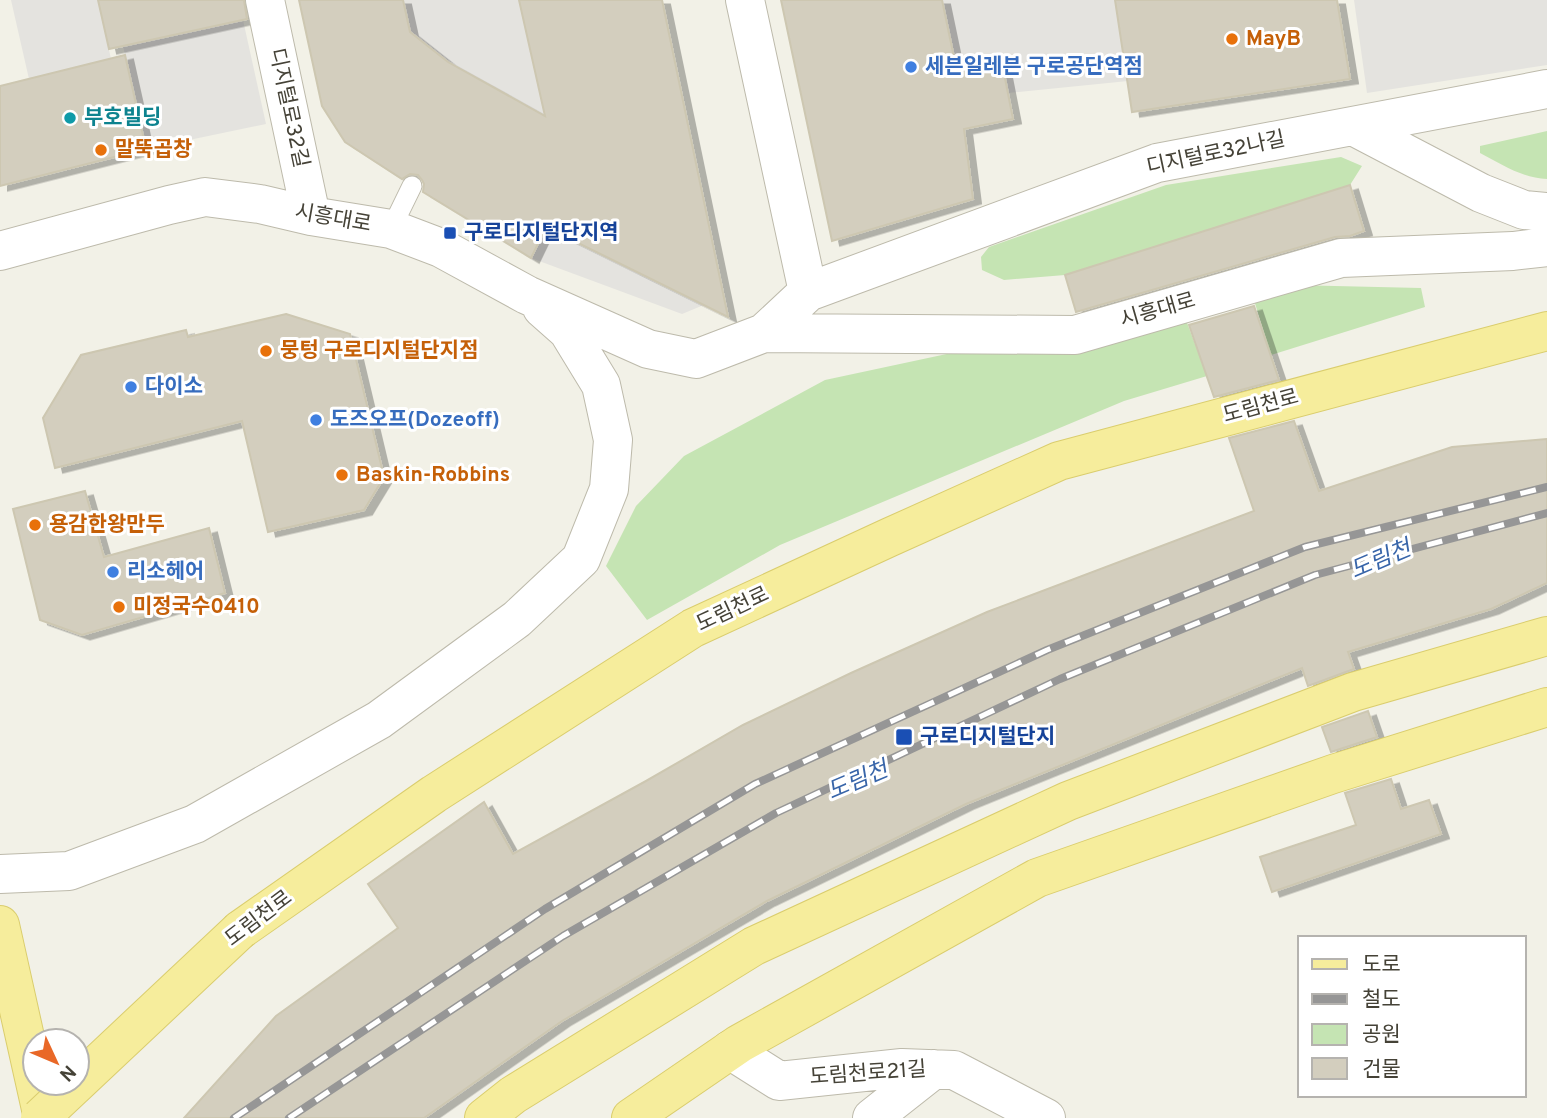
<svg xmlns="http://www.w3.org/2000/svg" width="1547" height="1118" font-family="Overpass,'Noto Sans KR',sans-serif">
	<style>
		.green { fill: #c5e4b3 }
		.parking { fill: #e4e3df }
		.building { fill: #d3cebe; stroke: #cdc7b1; stroke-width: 2; filter: url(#shadow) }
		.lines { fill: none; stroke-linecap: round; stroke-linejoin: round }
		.service-casing { stroke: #bdbaab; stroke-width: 21 }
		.minor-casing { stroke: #bdbaab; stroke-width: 40 }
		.primary-casing { stroke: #dacd6d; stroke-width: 40 }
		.service { stroke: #fff; stroke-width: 19 }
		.minor { stroke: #fff; stroke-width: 38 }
		.primary { stroke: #f6ed9c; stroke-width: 38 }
		.rail-casing { stroke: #969696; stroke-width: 8 }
		.rail { stroke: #fff; stroke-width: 5; stroke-dasharray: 16; stroke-linecap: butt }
		.primary-bridge-casing { stroke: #dacd6d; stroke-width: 40; stroke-linecap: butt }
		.primary-bridge { stroke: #f6ed9c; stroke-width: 38 }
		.food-dot { fill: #e8710a; stroke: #fff; stroke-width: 2.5 }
		.shop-dot { fill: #3f7fe0; stroke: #fff; stroke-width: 2.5 }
		.culture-dot { fill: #0f9aa8; stroke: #fff; stroke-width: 2.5 }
		.transit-dot { fill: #1a4fb4; stroke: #fff; stroke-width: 2.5 }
		.labels { text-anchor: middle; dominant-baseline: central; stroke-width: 6; stroke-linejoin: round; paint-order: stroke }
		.food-label { font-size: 21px; font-weight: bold; fill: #c56008; stroke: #fff; text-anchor: start }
		.shop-label { font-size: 21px; font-weight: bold; fill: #366cbe; stroke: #fff; text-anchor: start }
		.street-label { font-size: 21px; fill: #454237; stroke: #fff }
		.culture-label { font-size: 21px; font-weight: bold; fill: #0d838f; stroke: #fff; text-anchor: start }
		.transit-label { font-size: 21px; font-weight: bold; fill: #164399; stroke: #fff; text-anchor: start }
		.water-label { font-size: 23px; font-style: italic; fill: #3865a9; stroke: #fff }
	</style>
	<defs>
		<filter id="shadow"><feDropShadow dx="8" dy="4.5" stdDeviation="0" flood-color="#0004"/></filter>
	</defs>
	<rect width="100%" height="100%" fill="#f2f1e7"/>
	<path class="green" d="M1547 131V179C1522 178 1501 164 1480 153V146Z
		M1341 157 1362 166 1350 185 1065 275 1004 280 982 270 981 257 989 247 1166 185Z
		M1249 284 1421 288 1425 307 1271 355Z
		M1180 304 1207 376 1124 401 780 545 647 620 606 566 636 506 684 456 825 380Z"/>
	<path class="parking" d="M11 0H98L111 59 29 79Z
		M403 0H519L535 73 545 79 549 115 541 114 448 62 410 32Z
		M942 0H1115L1128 81 1008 93 1000 58 955 67Z
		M1354 0H1547V65L1367 93Z
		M243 20 266 124 146 149 123 46Z
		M546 227 702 305 711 302 682 314 531 258Z"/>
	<path class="building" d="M98 0H244L247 19 109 49Z
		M299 0H403L410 32 448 62 545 116 519 0H662L728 317 546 227 531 258 423 192 424 184 422 180 418 175 410 174 402 179 345 142 322 106Z
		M781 0H942L956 67 1001 58 1013 119 964 129 973 199 832 241Z
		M1115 0H1337L1350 79 1132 112Z
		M125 55 146 149 0 186V86Z
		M1350 185 1364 231 1350 236 1335 237 1076 312 1065 275Z
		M1254 306 1279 380 1214 397 1189 325Z
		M286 314 350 334 384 477 364 510 268 532 242 421 55 468 43 418 81 355 186 330 188 337Z
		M1294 421 1319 491 1452 447 1547 439V583L1491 609 1348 652 1354 669 1308 686 1302 668 966 804 767 901 562 1021 424 1118H184L276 1016 398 928 368 884 484 802 513 854 646 781 743 725 851 673 987 612 1254 511 1229 438Z
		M85 491 104 557 209 528 225 593 82 635 40 620 13 509Z
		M1368 711 1377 737 1331 752 1322 727Z
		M1391 779 1401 809 1429 800 1441 834 1272 892 1260 857 1356 825 1345 793Z"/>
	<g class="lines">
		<defs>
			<path id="service" d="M391 229 412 186"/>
			<path id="minor" d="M265 0 311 216
				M745 0 808 292
				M1353 126 1481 193 1524 210 1547 212
				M0 251 169 205 205 197 260 204 311 216 391 229 441 248 527 295 648 349 696 359 764 333 808 292 1157 163 1547 89
				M764 333 1075 335 1341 258 1513 251 1547 247
				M0 874 69 871 195 824 379 720 517 619 581 559 609 489 613 440 601 385 568 331 542 308
				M730 1050 779 1081 902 1068 954 1070 1046 1118
				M872 1118 934 1069"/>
			<path id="primary" d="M0 925 43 1118
				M240 930 434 794 693 628 890 537 1059 461 1547 331
				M484 1118 513 1095 754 946 1068 801 1353 692 1547 636
				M631 1118 739 1044 1037 878 1333 774 1547 707"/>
		</defs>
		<use href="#service" class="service-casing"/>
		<use href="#minor" class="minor-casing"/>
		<use href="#primary" class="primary-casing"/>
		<use href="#service" class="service"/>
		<use href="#minor" class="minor"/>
		<use href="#primary" class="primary"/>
		<defs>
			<path id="rail" d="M234 1118 545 909 755 784 1047 650 1305 547 1547 487
				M289 1118 563 936 776 813 1060 679 1315 575 1547 513"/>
		</defs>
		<use href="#rail" class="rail-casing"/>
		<use href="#rail" class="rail"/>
		<defs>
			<path id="primary-bridge" d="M40 1118 240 930"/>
		</defs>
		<use href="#primary-bridge" class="primary-bridge-casing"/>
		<use href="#primary-bridge" class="primary-bridge"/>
	</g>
	<g class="food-dot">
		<circle cx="1232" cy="39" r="7"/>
		<circle cx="101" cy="150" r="7"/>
		<circle cx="266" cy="351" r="7"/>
		<circle cx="342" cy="475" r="7"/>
		<circle cx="35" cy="525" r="7"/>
		<circle cx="119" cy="607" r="7"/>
	</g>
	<g class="shop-dot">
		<circle cx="911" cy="67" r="7"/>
		<circle cx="131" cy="387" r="7"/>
		<circle cx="316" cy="420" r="7"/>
		<circle cx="113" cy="572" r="7"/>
	</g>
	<circle class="culture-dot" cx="70" cy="118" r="7"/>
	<g class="transit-dot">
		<rect x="443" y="226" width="14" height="14" rx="3.5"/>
		<rect x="895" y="728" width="18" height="18" rx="3.5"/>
	</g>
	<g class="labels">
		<g class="food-label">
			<text x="1246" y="39">MayB</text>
			<text x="115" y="150">말뚝곱창</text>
			<text x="280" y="351">뭉텅 구로디지털단지점</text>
			<text x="356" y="475">Baskin-Robbins</text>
			<text x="49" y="525">용감한왕만두</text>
			<text x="133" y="607">미정국수0410</text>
		</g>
		<g class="shop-label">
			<text x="925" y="67">세븐일레븐 구로공단역점</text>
			<text x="145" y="387">다이소</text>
			<text x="330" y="420">도즈오프(Dozeoff)</text>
			<text x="127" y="572">리소헤어</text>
		</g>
		<g class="street-label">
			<text transform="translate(288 108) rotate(78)">디지털로32길</text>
			<text transform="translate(1216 154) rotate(-12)">디지털로32나길</text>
			<text transform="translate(333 219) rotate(10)">시흥대로</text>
			<text transform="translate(1158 311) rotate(-16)">시흥대로</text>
			<text transform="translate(1261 407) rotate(-15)">도림천로</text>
			<text transform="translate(733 610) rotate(-25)">도림천로</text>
			<text transform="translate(259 919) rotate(-37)">도림천로</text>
			<text transform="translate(868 1074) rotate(-4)">도림천로21길</text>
		</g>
		<g class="culture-label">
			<text x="84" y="118">부호빌딩</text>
		</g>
		<g class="transit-label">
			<text x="464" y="233">구로디지털단지역</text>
			<text x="920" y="737">구로디지털단지</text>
		</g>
		<g class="water-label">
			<text transform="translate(1381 561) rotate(-23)">도림천</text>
			<text transform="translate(858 782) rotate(-23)">도림천</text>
		</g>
	</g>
	<rect x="1298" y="936" width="228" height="161" fill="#ffffff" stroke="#b5b3af" stroke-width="2"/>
	<rect x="1312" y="959" width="35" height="10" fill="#f6ed9c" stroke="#b5b3af" stroke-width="2"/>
	<text x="1362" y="971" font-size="21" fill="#454237">도로</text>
	<rect x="1312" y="994" width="35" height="10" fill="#969696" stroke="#b5b3af" stroke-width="2"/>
	<text x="1362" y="1006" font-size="21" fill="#454237">철도</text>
	<rect x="1312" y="1024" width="35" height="21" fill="#c5e4b3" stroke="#b5b3af" stroke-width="2"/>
	<text x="1362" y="1041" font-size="21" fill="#454237">공원</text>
	<rect x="1312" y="1058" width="35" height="21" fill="#d3cebe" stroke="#b5b3af" stroke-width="2"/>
	<text x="1362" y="1076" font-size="21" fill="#454237">건물</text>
	<g transform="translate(56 1062) rotate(134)"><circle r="33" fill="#ffffff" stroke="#b5b3af" stroke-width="2"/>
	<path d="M0-5L12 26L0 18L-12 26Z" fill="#e96827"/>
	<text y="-10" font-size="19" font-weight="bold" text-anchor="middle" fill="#454237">N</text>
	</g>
</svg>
